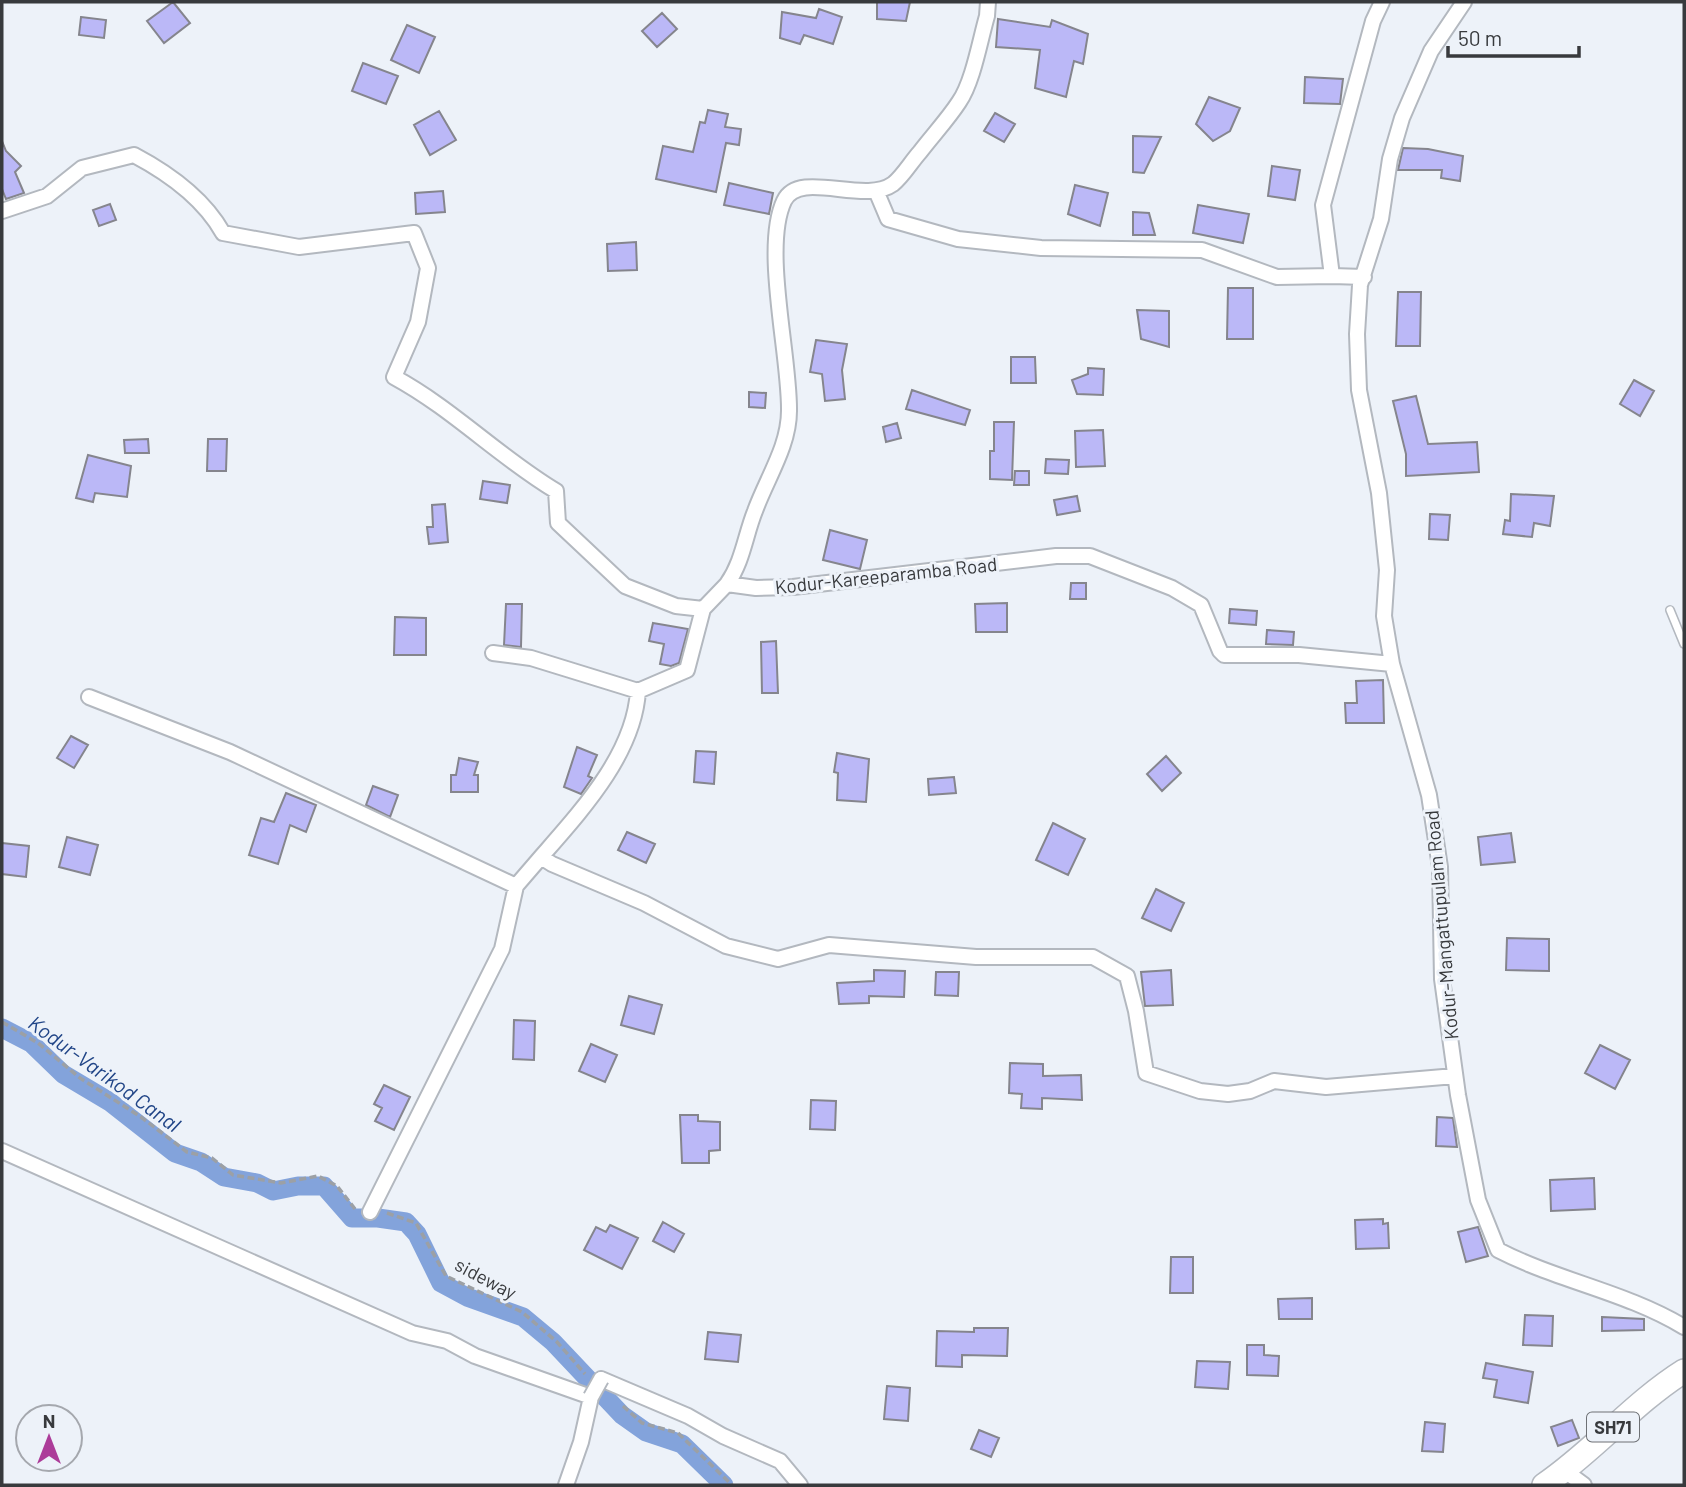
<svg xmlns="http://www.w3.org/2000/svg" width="1686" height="1487" font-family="Barlow,sans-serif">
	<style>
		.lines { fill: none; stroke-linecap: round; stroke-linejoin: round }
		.canal { stroke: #83a3db; stroke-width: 19 }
		.building { fill: #bbb8f7; stroke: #85858d; stroke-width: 2 }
		.lane-casing { stroke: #b3b8bf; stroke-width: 10 }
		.street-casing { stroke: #b3b8bf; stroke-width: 18 }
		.primary-casing { stroke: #b3b8bf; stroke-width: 26 }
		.path { stroke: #9ca0a5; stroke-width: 3.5; stroke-dasharray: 7 3.5; stroke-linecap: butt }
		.lane { stroke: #fff; stroke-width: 7 }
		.street { stroke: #fff; stroke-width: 14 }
		.primary { stroke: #fff; stroke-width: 23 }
		.street-bridge-casing { stroke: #b3b8bf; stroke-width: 18; stroke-linecap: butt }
		.street-bridge { stroke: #fff; stroke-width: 14 }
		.labels { text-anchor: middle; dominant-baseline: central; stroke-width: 6; stroke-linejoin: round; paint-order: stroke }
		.shield { fill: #edf2f9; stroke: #6e7175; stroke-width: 2 }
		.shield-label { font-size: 18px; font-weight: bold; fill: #383a3d }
		.street-label { font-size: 19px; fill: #383a3d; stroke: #edf2f9 }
		.water-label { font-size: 21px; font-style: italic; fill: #214587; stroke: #edf2f9 }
	</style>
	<rect width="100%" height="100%" fill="#edf2f9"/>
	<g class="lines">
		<path class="canal" d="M2 1028 31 1043 63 1074 110 1102 175 1153 201 1162 224 1177 257 1183 273 1191 298 1186H324L352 1218H378L406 1222 417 1234 441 1283 467 1297 523 1317 553 1342 622 1415 646 1432 682 1444 724 1485"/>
	</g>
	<path class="building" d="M173 2 190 23 164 43 147 21Z
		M877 2H910L906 21 877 19Z
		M819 9 842 17 833 44 804 35 800 44 780 38 782 12 816 18Z
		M662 13 677 29 657 47 642 31Z
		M81 17 106 20 104 38 79 35Z
		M998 19 1050 27 1052 20 1088 34 1083 64 1074 61 1066 97 1035 88 1040 50 996 47Z
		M407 25 435 37 419 73 391 60Z
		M363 63 398 76 386 104 352 91Z
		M1305 77 1343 79 1340 104 1304 103Z
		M1209 97 1240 108 1230 131 1213 141 1196 124Z
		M708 110 728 114 725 127 741 129 739 145 726 143 716 192 656 179 663 146 693 152 700 122 705 123Z
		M439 111 456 140 430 155 414 125Z
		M995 113 1015 124 1004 142 984 131Z
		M1133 136 1161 137 1144 173 1133 172Z
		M2 141 6 151 21 166 15 172 24 193 6 199 2 189Z
		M1403 148 1428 149 1463 156 1460 181 1441 178 1442 170H1398Z
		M1272 166 1300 170 1295 200 1268 196Z
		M729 183 773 193 769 214 724 205Z
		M1075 185 1108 193 1100 226 1068 214Z
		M443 191 445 212 416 214 415 193Z
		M110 204 116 220 99 226 93 210Z
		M1198 205 1249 214 1243 243 1193 233Z
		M1133 212 1149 213 1155 235H1133Z
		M636 242 637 270 608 271 607 244Z
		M1228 288H1253V339H1227Z
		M1398 292H1421L1420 346H1396Z
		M1137 310 1169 311V347L1141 339Z
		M816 340 847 344 842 370 845 399 825 401 822 374 810 372Z
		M1011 357H1035L1036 383H1011Z
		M1088 368 1104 369 1103 395 1077 394 1072 380 1088 374Z
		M1634 380 1654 391 1640 416 1620 404Z
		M912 390 970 410 965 425 906 409Z
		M749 392 766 393 765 408 749 407Z
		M1416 396 1428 444 1477 442 1479 472 1406 476V454L1393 401Z
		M994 422H1014L1012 480 990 479V451H994Z
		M897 423 901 438 886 442 883 427Z
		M1103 430 1105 466 1076 467 1075 431Z
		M148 439 149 453H125L124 440Z
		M208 439H227L226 471H207Z
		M88 455 131 466 127 497 95 493 93 502 76 498Z
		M1046 459 1069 460 1068 474 1045 473Z
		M1015 471H1029V485H1014Z
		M483 481 510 485 507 503 480 499Z
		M1511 494 1554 496 1550 526 1534 523 1532 537 1503 534 1505 520 1510 521Z
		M1077 496 1080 511 1057 515 1054 500Z
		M445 504 448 542 429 544 427 527H433L432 505Z
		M1430 514 1450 515 1448 540 1429 539Z
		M830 530 867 540 860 569 823 560Z
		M1071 583H1086V599H1070Z
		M1007 603V632H976L975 604Z
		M506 604H522L521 647 504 645Z
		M1230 609 1257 611 1256 625 1229 623Z
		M395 617 426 618V655H394Z
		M653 623 688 629 679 663 671 666 660 664 664 644 649 641Z
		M1267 630 1294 632 1293 645 1266 644Z
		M776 641 778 693H762L761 642Z
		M1383 680 1384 723H1346L1345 703H1357L1356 681Z
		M71 736 88 745 74 768 57 758Z
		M577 747 597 755 588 776 592 778 581 794 564 787Z
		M696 751 716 752 714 784 694 782Z
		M837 753 869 759 866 802 837 800 838 773 834 772Z
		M1166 756 1181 773 1162 791 1147 774Z
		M459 758 478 762 474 775H478V792H451V775H456Z
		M954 777 956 793 929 795 928 779Z
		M373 786 398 795 390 817 366 805Z
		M286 793 316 805 306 832 290 825 278 864 249 855 261 818 274 822Z
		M1053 823 1085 839 1068 875 1036 860Z
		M627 832 655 844 646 863 618 850Z
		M1511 833 1515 862 1481 865 1478 837Z
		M67 837 98 845 90 875 59 867Z
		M2 843 29 846 26 877 2 874Z
		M1156 889 1184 903 1171 931 1142 918Z
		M1507 938 1549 939V971L1506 970Z
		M874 970 905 971 904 997 869 996V1003L839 1004 837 983 874 981Z
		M1171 970 1173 1005 1145 1006 1141 972Z
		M936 972H959L958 996 935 995Z
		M629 996 662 1005 654 1034 621 1025Z
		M514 1020 535 1021 534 1060 513 1059Z
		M591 1044 617 1055 605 1082 579 1071Z
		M1600 1045 1630 1060 1615 1089 1585 1073Z
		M1010 1063 1043 1064V1076L1081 1075 1082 1100 1042 1098V1109L1021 1108 1022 1094 1009 1093Z
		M384 1085 410 1097 394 1130 375 1121 382 1108 374 1104Z
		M811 1100 836 1101 835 1130 810 1129Z
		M680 1115H698V1121L720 1122V1150L709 1151V1163H682Z
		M1437 1117 1453 1118 1457 1147 1436 1146Z
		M1594 1178 1595 1209 1551 1211 1550 1180Z
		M1383 1219V1224L1388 1223 1389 1248 1356 1249 1355 1220Z
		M663 1222 684 1234 674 1252 653 1241Z
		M610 1225 638 1238 622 1269 584 1250 596 1227 606 1232Z
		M1478 1227 1488 1256 1466 1262 1458 1232Z
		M1171 1257H1193V1293H1170Z
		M1312 1298V1319H1279L1278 1299Z
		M1525 1315 1553 1316 1552 1346 1523 1345Z
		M1602 1317 1644 1319V1330L1602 1331Z
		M974 1328H1008L1007 1356 962 1355V1367L936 1366 937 1331 974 1332Z
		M708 1332 741 1335 738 1362 705 1359Z
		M1247 1345H1264V1355L1279 1356 1278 1376 1247 1375Z
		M1197 1361 1230 1362 1228 1389 1195 1387Z
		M1486 1363 1533 1372 1528 1403 1494 1397 1497 1380 1483 1378Z
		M887 1386 910 1388 908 1421 884 1419Z
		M1572 1420 1579 1438 1558 1446 1551 1427Z
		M1425 1422 1445 1424 1443 1452 1422 1451Z
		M979 1430 999 1438 991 1457 971 1449Z"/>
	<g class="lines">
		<defs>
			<path id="lane" d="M1670 610 1684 644"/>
			<path id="street" d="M988 2 987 16C980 40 973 82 959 102 948 119 933 135 920 152 911 162 903 176 893 184 864 205 799 169 784 201 762 248 790 356 789 411 789 446 767 478 755 511 745 536 743 561 727 584L756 588 793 587 1056 556H1090L1172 588 1201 605 1220 651 1224 655H1299L1392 664
				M1464 2 1431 51 1402 118 1390 159 1381 219 1360 285 1357 334 1359 390 1379 493 1387 570 1384 616 1392 664 1429 795 1440 867 1442 979 1458 1095 1478 1200 1498 1250C1558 1281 1626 1292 1684 1327
				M877 193 888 219 958 239 1041 248 1202 250 1277 277 1332 276
				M2 211 47 196 82 168 134 155C168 173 204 199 223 233L299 247 414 233 428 268 418 322 394 377C453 409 499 457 556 491L558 523 625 586 676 606 703 609 727 584
				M1364 277 1332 276 1323 205 1373 21 1382 2
				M703 609 687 670 638 691C634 754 582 810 541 857L552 864 644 903 726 946 778 959 829 945 976 957H1093L1127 976 1136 1011 1146 1073 1200 1091 1228 1094 1250 1091 1274 1081 1326 1087 1455 1076
				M493 653 531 658 638 691
				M89 697 230 752 516 886
				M2 1151 412 1333 447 1341 475 1356 591 1397 581 1442 566 1485
				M370 1212 502 949 516 886 541 857
				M601 1379 688 1416 723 1436 780 1461 800 1485
				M1565 1471 1584 1485"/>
			<path id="primary" d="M1544 1485C1594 1451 1633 1403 1684 1371"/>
		</defs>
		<use href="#lane" class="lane-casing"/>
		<use href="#street" class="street-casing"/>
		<use href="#primary" class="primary-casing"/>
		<path class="path" d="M2 1022 38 1043 80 1078 141 1117 187 1152 212 1158 233 1175 281 1183 318 1176 337 1186 355 1209
			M387 1213 416 1223 446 1276 522 1312 557 1342 585 1374
			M623 1406 642 1423 678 1433 732 1485"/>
		<use href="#lane" class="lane"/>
		<use href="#street" class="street"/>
		<use href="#primary" class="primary"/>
		<defs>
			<path id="street-bridge" d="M591 1397 601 1379"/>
		</defs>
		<use href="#street-bridge" class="street-bridge-casing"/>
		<use href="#street-bridge" class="street-bridge"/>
	</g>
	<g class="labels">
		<rect class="shield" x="1587" y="1412.5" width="52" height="29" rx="5"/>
		<g class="shield-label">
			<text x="1613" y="1427">SH71</text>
		</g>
		<g class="street-label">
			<text transform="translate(886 575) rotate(-6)">Kodur-Kareeparamba Road</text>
			<text transform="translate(1441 925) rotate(-95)">Kodur-Mangattupulam Road</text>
			<text transform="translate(486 1278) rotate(28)">sideway</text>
		</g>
		<g class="water-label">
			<text transform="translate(105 1073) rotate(36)">Kodur-Varikod Canal</text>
		</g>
	</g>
	<rect width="1686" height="1487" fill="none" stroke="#383a3d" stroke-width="7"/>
	<g transform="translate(49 1438)"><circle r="33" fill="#edf2f9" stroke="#a5a8ae" stroke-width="2"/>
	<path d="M0-5L12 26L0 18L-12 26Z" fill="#ac3c99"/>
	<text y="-10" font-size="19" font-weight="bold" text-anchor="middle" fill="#383a3d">N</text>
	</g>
	<path d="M1448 46v10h131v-10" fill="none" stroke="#383a3d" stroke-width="3.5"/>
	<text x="1458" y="46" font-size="21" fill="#383a3d" stroke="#edf2f9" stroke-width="5" paint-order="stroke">50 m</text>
</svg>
